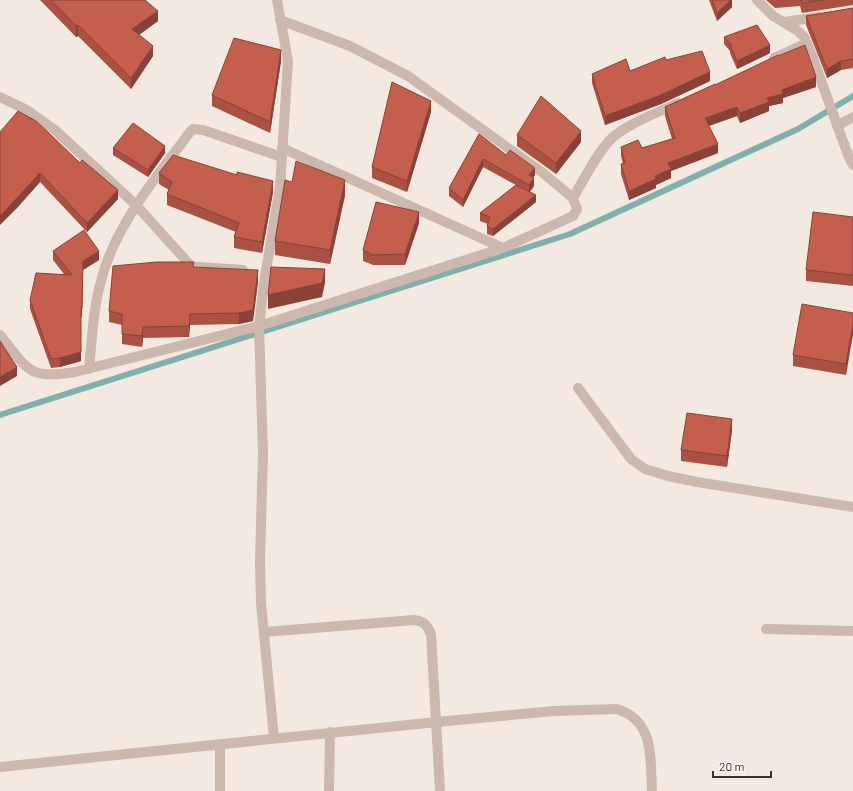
<svg xmlns="http://www.w3.org/2000/svg" width="853" height="791" font-family="Barlow,sans-serif">
	<style>
		.lines { fill: none; stroke-linecap: round; stroke-linejoin: round }
		.stream { stroke: #80b0ad; stroke-width: 6 }
		.minor { stroke: #ccb8ad; stroke-width: 10 }
		.wall { fill: #a95243 }
		.shaded-wall { fill: #894237 }
		.building { fill: #c45f4e; stroke: #894237 }
	</style>
	<rect width="100%" height="100%" fill="#f3e9e1"/>
	<g class="lines">
		<path class="stream" d="M0 415 570 234 798 129 853 96"/>
		<path class="minor" d="M757 0 773 16 798 31 804 37 811 53 848 155 853 165
			M784 22 819 17
			M774 58 807 43
			M0 97 27 110 55 130 136 205 191 266
			M837 126 853 117
			M282 148 503 248
			M573 198C583 181 598 151 612 138 629 123 657 113 678 103
			M186 266 243 270
			M0 335C28 369 27 380 75 372L259 326 503 248 573 216 577 209 573 198 543 173 408 76 350 46 280 20
			M89 369C92 340 93 309 101 281 115 225 156 178 190 132L193 129 203 130 282 157
			M578 388 631 459 645 469 668 476 697 482 853 507
			M766 629 853 631
			M264 632 414 620C424 621 427 625 431 634L440 791
			M274 738 261 603 260 560 263 454 259 326 264 283 280 187 288 61 277 0
			M220 744V791
			M0 767 437 722 554 711 617 709C655 721 650 758 652 791
			M329 791 330 732"/>
	</g>
	<path class="wall" d="M40 0H145L158 21 139 35 153 56 131 89 78 36 76 37Z
		M709 0H732V7L717 21Z
		M766 0H853V5L802 13 800 6 775 8Z
		M853 8V68L841 70 827 78 806 25V16Z
		M724 37 770 53 737 69 730 53V51L724 44Z
		M778 56 816 87 783 98V103L769 106V111L740 123 737 116 709 126 718 153 671 171V178L656 185V188L629 200 621 174V164H623L621 156V147L642 148 672 139 665 116V107L715 85Z
		M666 60 710 81 661 104 605 125 592 83V74L630 71Z
		M281 61 270 133 212 106V95Z
		M431 112 407 192 372 178V167Z
		M0 132 80 163 118 199 87 232 40 182 16 209Z
		M479 134 506 155 535 175 533 178 534 186 530 192 536 202 493 236 487 234V226L488 224 480 221V213L516 185 483 167 463 207 449 196V188Z
		M517 135 581 142 556 174 517 146Z
		M113 148 165 153 148 177 113 155Z
		M159 173 237 175 273 192 262 253 234 248V237L236 232 167 205V194L169 190 159 184Z
		M345 195 330 264 275 255V241Z
		M853 217V286L806 281V270Z
		M419 223 405 265H373L363 261V250Z
		M53 251 99 260 83 270 82 317H81V361L60 367 51 368 30 309V300L64 274 53 260Z
		M194 267 258 281 253 321 239 324 190 325 189 337 143 338 142 347 122 344V325L109 322V311Z
		M853 313 846 375 793 366V355Z
		M732 430 727 467 681 461V450Z"/>
	<path class="shaded-wall" d="M731 0H732V7L717 21V13Z
		M158 11V21L132 40V29Z
		M78 25V36L76 37V26Z
		M770 45V53L737 69V61Z
		M153 46V56L131 89V78Z
		M281 50V61L270 133V122Z
		M841 61V70L827 78V69Z
		M710 72V81L661 104 605 125V116Z
		M816 77V87L783 98V103L769 106V111L740 123V113L767 98 782 90Z
		M431 101V112L407 192V181Z
		M737 107V116L705 127V118Z
		M581 131V142L556 174V163Z
		M718 144V153L671 171V178L656 185V188L629 200V191L655 176 668 163Z
		M165 146V153L148 177V170Z
		M483 159V167L463 207V200Z
		M535 168V175L529 182V175Z
		M40 173V182L16 209 0 225V216Z
		M534 178V186L529 192V185Z
		M345 180V195L330 264V250Z
		M273 181V192L262 253V242Z
		M118 190V199L87 232V223Z
		M536 195V202L493 236V229Z
		M419 212V223L405 265V254Z
		M99 251V260L83 270 82 317 83 261Z
		M325 269V283L322 297 268 309V295Z
		M258 270V281L253 321 239 324V313Z
		M190 314V325L189 337V326Z
		M853 323V334L846 375V364Z
		M143 327V338L142 347V336Z
		M81 352V361L60 367V358Z
		M17 367V376L0 386V377Z
		M732 419V430L727 467V456Z"/>
	<path class="building" d="M51 0H145L158 11 132 29 153 46 131 78 78 25 76 26Z
		M712 0H731L717 13Z
		M801 0H823L802 3Z
		M853 8V59L841 61 827 69 806 16Z
		M757 25 770 45 737 61 730 45H732L724 37Z
		M234 38 281 50 270 122 212 95Z
		M805 45 816 77 782 90 783 94 767 98 769 102 740 113 737 107 705 118 718 144 668 163 671 169 655 176 656 179 629 191 621 164 625 163 621 147 638 140 642 148 675 138 665 107 715 84V85L778 55V56Z
		M702 51 710 72 661 95 605 116 592 74 626 59 630 71 665 57 666 60Z
		M392 82 431 101 407 181 372 167Z
		M541 96 581 131 556 163 517 135Z
		M18 111 36 121 49 133 80 163 82 160 118 190 87 223 40 173 16 199 0 216V132Z
		M133 123 165 146 148 170 113 148Z
		M479 134 506 155 510 150 535 168 529 175 534 178 529 185 483 159 463 200 449 188Z
		M173 155 237 175V172L273 181 262 242 234 237 239 223 167 194 172 182 159 173Z
		M296 161 345 180 330 250 275 241 285 180 292 182Z
		M516 185 536 195 493 229 487 226 490 217 480 213Z
		M376 202 419 212 405 254 373 255 363 250Z
		M813 212 853 217V275L806 270Z
		M84 230 99 251 83 261 82 308 81 307V352L60 358 51 359 30 300 36 273 72 275 53 251Z
		M157 262H194L193 267 258 270 253 310 239 313 190 314 189 326 143 327 142 336 122 334V314L109 311 113 266Z
		M271 267 325 269 322 283 268 295Z
		M802 304 853 313V323L846 364 793 355Z
		M0 341 17 367 0 377Z
		M687 413 732 419 727 456 681 450Z"/>
	<path d="M713 771v6h58v-6" fill="none" stroke="#3a2e2b" stroke-width="2"/>
	<text x="719" y="771" font-size="12" fill="#3a2e2b" stroke="#fbf4ee" stroke-width="3" paint-order="stroke">20 m</text>
</svg>
